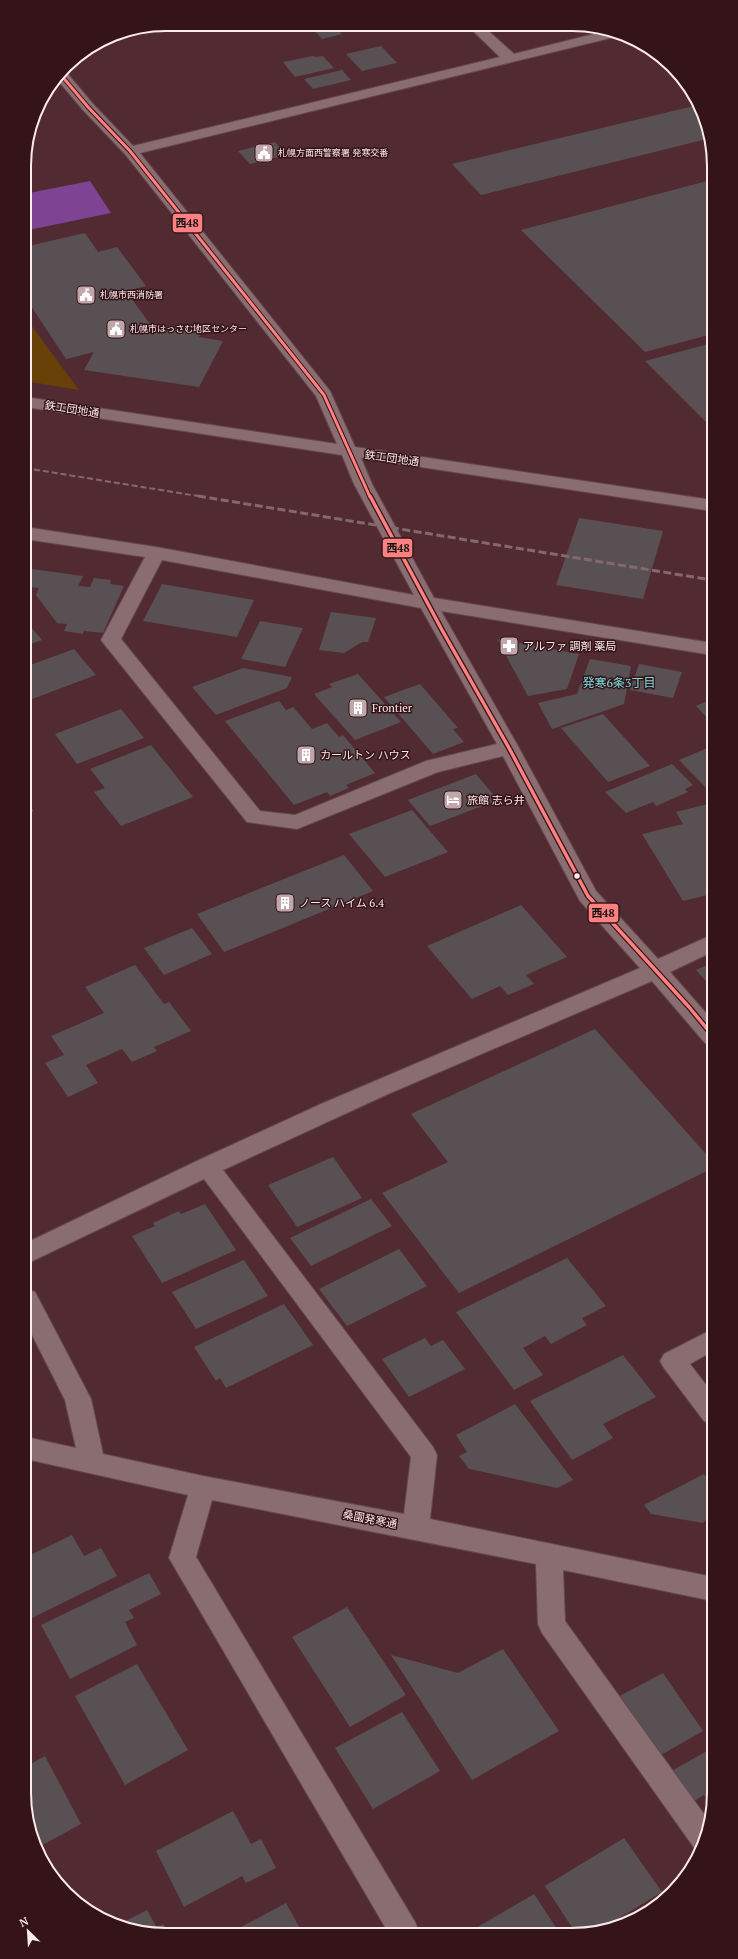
<svg xmlns="http://www.w3.org/2000/svg" width="738" height="1959" font-family="'PT Serif','Noto Sans JP',serif">
	<style>
		.green { fill: #674107 }
		.water { fill: #7e4392 }
		.building { fill: #585053 }
		.lines { fill: none; stroke-linecap: round; stroke-linejoin: round }
		.minor-casing { stroke: #64484d; stroke-width: 2 }
		.minor { fill: #8a6d70; fill-rule: evenodd }
		.rail-far1 { stroke: #85686d; stroke-width: 2; stroke-dasharray: 6 3; stroke-linecap: butt }
		.rail { stroke: #85686d; stroke-width: 3; stroke-dasharray: 8 3.5; stroke-linecap: butt }
		.bus-1-far1-casing { stroke: #341418; stroke-width: 5 }
		.bus-1-casing { stroke: #341418; stroke-width: 6 }
		.bus-1-far1 { stroke: #ff8080; stroke-width: 3 }
		.bus-1 { stroke: #ff8080; stroke-width: 3.5 }
		.bus-dot { fill: #fdeaeb; stroke: #341418; stroke-width: 1.5 }
		.labels { text-anchor: middle; dominant-baseline: central; stroke-width: 3; stroke-linejoin: round; paint-order: stroke }
		.far-poi-label { font-size: 9px; fill: #fdeaeb; stroke: #341418; text-anchor: start }
		.street-label { font-size: 11px; fill: #fdeaeb; stroke: #341418 }
		.poi-label { font-size: 11px; fill: #fdeaeb; stroke: #341418; text-anchor: start }
		.neighbourhood-label { font-size: 12px; fill: #75e1e1; stroke: #341418 }
		.rim { fill: none; stroke: #fdeaeb; stroke-width: 2 }
		.line-badge { stroke: #341418; stroke-width: 1.5 }
		.pale-badge-label { font-size: 11px; text-anchor: middle; font-weight: bold; fill: #111 }
	</style>
	<rect width="100%" height="100%" fill="#522b32"/>
	<path class="green" d="M25 317 79 390 25 381Z"/>
	<path class="water" d="M90 181 111 213 24 231V194Z"/>
	<path class="building" d="M335 27 342 34 322 39 315 31Z
		M381 46 397 63 362 71 346 54Z
		M313 56 315 57 323 56 334 68 295 77 283 62Z
		M342 70 351 80 313 89 304 79Z
		M698 105 701 107 711 138 481 195 452 164Z
		M275 142 286 155 250 164 238 151Z
		M711 180 712 334 645 352 521 230Z
		M85 233 98 252 117 247 146 286 126 291 150 324 202 331 199 337 223 341 199 387 84 370 94 352 66 359 25 297 24 247Z
		M712 343V428L645 361Z
		M579 518 663 531 643 599 556 585Z
		M32 569 83 576 78 586 90 587 94 578 111 580 110 584 124 586 103 633 84 631 83 634 64 631 67 624 57 623 36 595 39 588 29 587 25 581Z
		M162 584 254 600 237 637 143 621Z
		M331 612 376 618 368 642H362L344 653 319 650Z
		M25 620 42 640 25 646Z
		M260 621 303 628 285 667 241 659Z
		M497 639 579 654 567 689 528 696Z
		M74 649 96 675 27 701 25 698V667Z
		M590 659 631 666 624 704 552 729 538 703 577 694Z
		M639 664 682 672 673 698 630 690Z
		M243 668 292 677 287 688 216 715 192 687Z
		M358 674 401 722 355 740 314 694 332 687 329 684Z
		M420 684 458 728 453 729 464 742 433 754 384 697Z
		M712 699V723L696 706Z
		M279 701 286 710 293 707 312 729 327 723 339 737 343 735 375 773 346 785 349 788 330 796 327 792 294 805 225 721Z
		M121 709 144 738 77 764 55 734Z
		M603 714 650 766 608 782 561 728Z
		M151 745 193 797 121 826 94 792 105 788 90 769Z
		M712 746V794L679 760Z
		M672 764 693 785 685 789 688 792 656 806 653 802 626 813 605 792Z
		M476 774 498 800 430 826 408 800Z
		M25 799 34 811 25 814Z
		M712 803V894L683 901 642 834 683 824 676 812Z
		M412 810 448 852 385 877 349 834Z
		M344 855 373 891 224 952 197 914Z
		M521 905 567 957 526 975 534 984 508 995 500 986 472 999 427 946Z
		M192 928 212 954 164 975 144 948Z
		M712 963V988L696 970Z
		M135 965 164 1004 169 1002 191 1031 154 1047 157 1051 132 1062 122 1049 86 1065 98 1083 68 1097 45 1063 64 1055 51 1036 104 1013 85 987Z
		M595 1029 713 1162V1168L459 1293 382 1193 448 1162 411 1114Z
		M333 1157 362 1198 297 1227 268 1185Z
		M371 1199 392 1226 311 1266 290 1238Z
		M205 1204 236 1250 162 1283 132 1236 155 1226 153 1223 179 1211 181 1214Z
		M399 1249 427 1286 347 1326 319 1289Z
		M567 1258 606 1306 582 1318 587 1325 551 1344 545 1336 523 1348 543 1375 514 1390 456 1312Z
		M244 1260 268 1296 196 1329 172 1292Z
		M284 1304 313 1345 226 1388 220 1378 216 1381 194 1347Z
		M425 1338 431 1346 443 1340 465 1369 409 1397 382 1359Z
		M623 1355 656 1397 603 1424 613 1438 572 1460 530 1401Z
		M515 1404 573 1480 557 1488 469 1469 459 1456 467 1452 456 1435Z
		M704 1474 713 1487V1511L703 1523 651 1514 644 1505Z
		M72 1535 84 1556 101 1548 117 1576 26 1621V1557Z
		M149 1573 161 1594 129 1610 134 1618 125 1622 137 1645 70 1679 41 1625Z
		M347 1607 406 1695 350 1727 292 1637Z
		M503 1649 559 1731 472 1780 391 1655 458 1673Z
		M137 1664 188 1750 125 1785 75 1696Z
		M663 1673 703 1731 654 1759 614 1699Z
		M402 1712 440 1771 373 1809 335 1748Z
		M714 1747 713 1807 704 1795 689 1804 668 1773Z
		M45 1756 81 1824 37 1848 27 1821V1766Z
		M233 1811 251 1844 261 1839 276 1868 246 1883 242 1876 184 1907 156 1851Z
		M624 1838 662 1892 596 1932H575L545 1886Z
		M534 1894 559 1932H469Z
		M286 1903 302 1932H232Z
		M147 1910 157 1928 163 1924 168 1932H139L118 1925Z"/>
	<g class="lines">
		<defs>
			<path id="minor" d="M468 26H483L514 54 610 30 623 35 140 153 330 391 355 447 712 500V511L361 458 372 484 434 598 712 643V655L441 611 519 748 596 891 658 959 712 935V952L670 972 713 1021V1045L705 1043 652 981 388 1094 223 1170 433 1447 437 1455 430 1519 713 1577V1601L563 1570 565 1621 709 1821 701 1851 695 1849 542 1633 538 1624 536 1564 212 1500 196 1557 415 1922 419 1932H388L169 1558 188 1495 26 1459V1437L76 1448 65 1400 26 1323V1289L35 1292 91 1399 103 1454 203 1476 404 1514 411 1457 204 1179 26 1264V1243L199 1160 321 1104 640 968 580 901 503 756 438 772 297 829 247 822 101 640 145 557 25 539V527L156 547 414 595 354 484 342 455 25 407V397L337 444 316 396 125 154 83 110 57 79 63 71 66 72 93 104 133 146 500 57ZM162 560 421 608 497 744 426 761 295 815 260 811 121 639Z
				M713 1329V1351L690 1364 713 1394V1424L704 1421 664 1368 660 1361 664 1354Z"/>
		</defs>
		<use href="#minor" class="minor-casing"/>
		<use href="#minor" class="minor"/>
		<path class="rail-far1" d="M25 468 204 497"/>
		<path class="rail" d="M198 496 712 580"/>
		<defs>
			<path id="bus-1-far1" d="M61 75 88 107 130 151 324 395 370 497"/>
			<path id="bus-1" d="M370 496 442 630 509 748 588 896 689 1007 713 1036"/>
		</defs>
		<use href="#bus-1-far1" class="bus-1-far1-casing"/>
		<use href="#bus-1" class="bus-1-casing"/>
		<use href="#bus-1-far1" class="bus-1-far1"/>
		<use href="#bus-1" class="bus-1"/>
	</g>
	<defs>
		<symbol id="civic-square" viewBox="-11 -11 22 22"><rect x="-9" y="-9" width="18" height="18" rx="4" fill="#c1a7aa" stroke="#341418"/><path d="M-.6-6.5H3V-4.5H.6V-3L4-1V1h2V6H-6V1h2V-1L-.6-3ZM-1.2 2.5V6h2.4V2.5Z" fill="#fff"/></symbol>
		<symbol id="pharmacy-square" viewBox="-11 -11 22 22"><rect x="-9" y="-9" width="18" height="18" rx="4" fill="#c1a7aa" stroke="#341418"/><path d="M-2-6h4v4h4v4h-4v4h-4v-4h-4v-4h4Z" fill="#fff"/></symbol>
		<symbol id="building-square" viewBox="-11 -11 22 22"><rect x="-9" y="-9" width="18" height="18" rx="4" fill="#c1a7aa" stroke="#341418"/><path d="M-4-6H4V6H1V3H-1V6H-4ZM-2.5-4.3h1.7v1.8h-1.7ZM.8-4.3h1.7v1.8H.8ZM-2.5-1h1.7V.8h-1.7ZM.8-1h1.7V.8H.8Z" fill="#fff"/></symbol>
		<symbol id="hotel-square" viewBox="-11 -11 22 22"><rect x="-9" y="-9" width="18" height="18" rx="4" fill="#c1a7aa" stroke="#341418"/><path d="M-6-4.5h1.5V1H6V5H4.5V3h-9V5H-6ZM-4 0a1.8 1.8 0 1 1 3.6 0ZM.5 0V-2.5h3Q6-2.5 6 0Z" fill="#fff"/></symbol>
	</defs>
	<g fill-rule="evenodd">
		<use href="#civic-square" x="253" y="142" width="22" height="22"/>
		<use href="#civic-square" x="75" y="284" width="22" height="22"/>
		<use href="#civic-square" x="105" y="318" width="22" height="22"/>
		<use href="#pharmacy-square" x="498" y="635" width="22" height="22"/>
		<use href="#building-square" x="347" y="697" width="22" height="22"/>
		<use href="#building-square" x="295" y="744" width="22" height="22"/>
		<use href="#hotel-square" x="442" y="789" width="22" height="22"/>
		<use href="#building-square" x="274" y="892" width="22" height="22"/>
	</g>
	<circle class="bus-dot" cx="577" cy="876" r="3.5"/>
	<g class="labels">
		<g class="far-poi-label">
			<text x="278" y="153">札幌方面西警察署 発寒交番</text>
			<text x="100" y="295">札幌市西消防署</text>
			<text x="130" y="329">札幌市はっさむ地区センター</text>
		</g>
		<g class="street-label">
			<text transform="translate(72 409) rotate(9)">鉄工団地通</text>
			<text transform="translate(392 458) rotate(8)">鉄工団地通</text>
			<text transform="translate(370 1519) rotate(11)">桑園発寒通</text>
		</g>
		<g class="poi-label">
			<text x="523" y="646">アルファ 調剤 薬局</text>
			<text x="372" y="708">Frontier</text>
			<text x="320" y="755">カールトン ハウス</text>
			<text x="467" y="800">旅館 志ら井</text>
			<text x="299" y="903">ノース ハイム 6.4</text>
		</g>
		<g class="neighbourhood-label">
			<text x="619" y="682">発寒6条3丁目</text>
		</g>
	</g>
	<path d="M0 0H738V1959H0ZM166 31H572A135 135 0 0 1 707 166V1793A135 135 0 0 1 572 1928H166A135 135 0 0 1 31 1793V166A135 135 0 0 1 166 31Z" fill="#341418" fill-rule="evenodd"/>
	<path class="rim" d="M166 31H572A135 135 0 0 1 707 166V1793A135 135 0 0 1 572 1928H166A135 135 0 0 1 31 1793V166A135 135 0 0 1 166 31Z"/>
	<g class="line-badge">
		<rect x="172" y="213" width="31" height="20" rx="4" fill="#ff8080"/>
		<rect x="382" y="538" width="31" height="20" rx="4" fill="#ff8080"/>
		<rect x="588" y="903" width="31" height="20" rx="4" fill="#ff8080"/>
	</g>
	<g class="pale-badge-label">
		<text x="187" y="227">西48</text>
		<text x="398" y="552">西48</text>
		<text x="603" y="917">西48</text>
	</g>
	<g transform="translate(28 1931) rotate(335)" stroke="#341418" stroke-width="3" paint-order="stroke">
	<path d="M0-3L7 15L0 10L-7 15Z" fill="#fdeaeb"/>
	<text y="-6" font-size="11" font-weight="bold" text-anchor="middle" fill="#fdeaeb">N</text>
	</g>
</svg>
